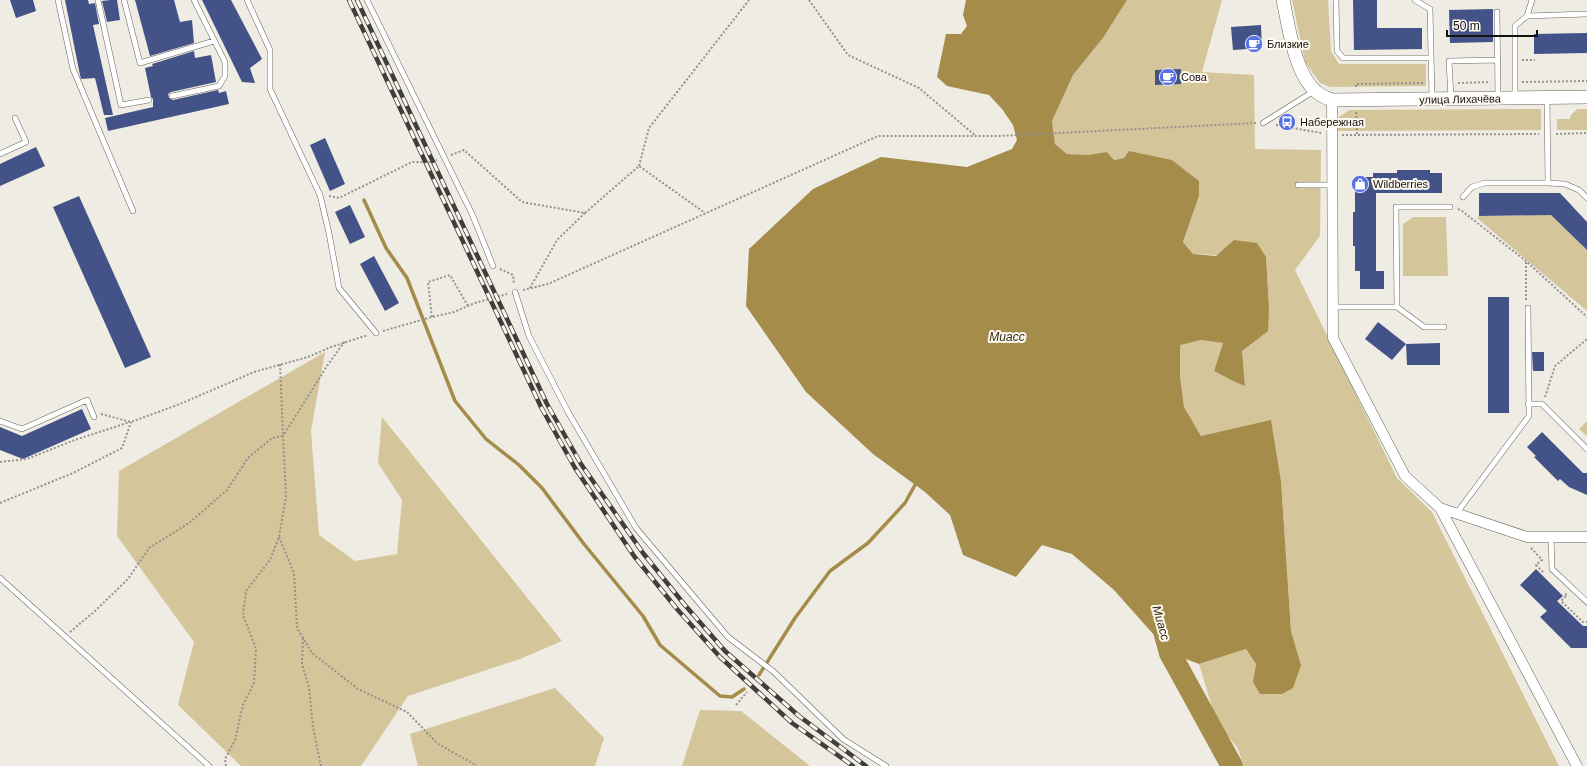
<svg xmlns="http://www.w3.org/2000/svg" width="1587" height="766" font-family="Arial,sans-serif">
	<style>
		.green { fill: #d5c59b }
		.water { fill: #a58c4b }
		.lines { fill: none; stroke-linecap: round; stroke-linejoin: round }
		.stream { stroke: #a58c4b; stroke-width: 3.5 }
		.river { stroke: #a58c4b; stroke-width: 22 }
		.building { fill: #435287 }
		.service-casing { stroke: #67645d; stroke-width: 6 }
		.minor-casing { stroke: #67645d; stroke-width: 11 }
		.tertiary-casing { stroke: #67645d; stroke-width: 14 }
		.path { stroke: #94928d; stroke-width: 2; stroke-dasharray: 2 2; stroke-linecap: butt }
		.service { stroke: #fff; stroke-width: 5 }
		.minor { stroke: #fff; stroke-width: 10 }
		.tertiary { stroke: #fff; stroke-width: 13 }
		.rail-casing { stroke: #3f3e3b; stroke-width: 4.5 }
		.rail { stroke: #fdf9f1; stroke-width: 3; stroke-dasharray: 9; stroke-linecap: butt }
		.labels { text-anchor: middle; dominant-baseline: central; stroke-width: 4; stroke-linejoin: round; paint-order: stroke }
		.poi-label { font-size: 11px; fill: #141311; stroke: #fdf9f1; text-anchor: start }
		.street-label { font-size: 11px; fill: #141311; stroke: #fdf9f1 }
		.water-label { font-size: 12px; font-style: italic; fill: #372c0e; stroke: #fdf9f1 }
	</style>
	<rect width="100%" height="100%" fill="#efece4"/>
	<path class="green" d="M1127 0H1222L1202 72 1254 75 1255 149 1321 150 1320 236 1295 270 1397 478 1432 512 1559 766H1244L1237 747 1217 723 1199 664 1246 649 1256 664 1253 681 1301 665 1291 631 1281 481 1271 421 1201 436 1184 407 1180 376V344L1201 340 1223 343 1214 371 1233 381 1245 386 1242 351 1269 307 1266 257 1193 254 1183 242 1199 196 1198 181 1172 160 1124 158 1114 160 1107 152 1088 155 1067 154 1055 144 1052 121 1073 75 1103 38Z
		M1292 0H1328L1331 51 1339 64H1426V86L1330 87 1320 83 1305 62Z
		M1541 109V130L1337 131 1339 117 1349 110Z
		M1577 109H1587V130H1557V119H1570L1571 115Z
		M1551 215 1587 250V311L1477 218 1479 216Z
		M1413 217H1446L1448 276H1403V224Z
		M325 352 311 431 319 535 355 561 397 554 402 500 378 463 382 417 562 641 520 659 408 696 361 766H241L178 705 194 642 117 536 119 471Z
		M1587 421V436L1579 429Z
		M555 688 604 738 595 766H418L410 734Z
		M700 710 741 711 810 766H682Z"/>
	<path class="water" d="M966 0H1127L1103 38 1073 75 1052 121 1055 144 1067 154 1088 155 1107 152 1114 160 1124 158 1129 151 1172 160 1199 181V196L1183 242 1193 254 1216 256 1234 240 1257 243 1266 257 1269 307 1268 331 1242 351 1245 386 1233 381 1214 371 1223 343 1201 340 1180 345V376L1184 407 1201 436 1271 420 1281 481 1291 631 1301 665 1293 688 1282 694H1260L1253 682 1256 664 1246 649 1199 664 1170 653 1114 590 1072 554 1042 545 1016 577 963 555 950 515 925 492 873 454 806 392 746 306 749 249 813 189 881 157 967 167 1012 149 1017 140 1013 125 1002 109 989 95 947 86 937 77 946 34H961L967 26 963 15Z"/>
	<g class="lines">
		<path class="stream" d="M364 200 386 248 407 278 455 401 486 439 519 465 542 488 584 544 643 616 660 645 720 696 732 697 744 689
			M759 675 795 618 830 571 868 543 905 503 915 485"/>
		<path class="river" d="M1162 624 1170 653 1232 766"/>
	</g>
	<path class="building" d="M10 0H33L36 11 16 18Z
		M65 0H88L89 4 95 3 99 24 93 25 113 115H104L95 78 81 79 80 75Z
		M110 0H117L120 20 107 22 102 1Z
		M135 0H174L180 22 192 20 194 43 150 56Z
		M202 0H231L262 59 250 68 255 83 242 82Z
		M1353 0H1377V28H1422V49L1354 50Z
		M1493 9V42L1450 43 1449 10Z
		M1261 25 1262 48 1233 50 1231 27Z
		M1587 33V53L1534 54V34Z
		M194 51 195 58 211 55 216 82 171 92 168 94 169 98 173 100 218 90 219 93 226 91 229 104 108 131 105 118 153 107V99L151 97 145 68 153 66 152 64Z
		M1181 69V84L1155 85V70Z
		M325 138 345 184 330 191 310 145Z
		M36 147 45 166 0 186V164Z
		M1397 170H1430V173H1442V193H1376V271H1384V289H1360V271H1355V246H1353V212H1355V177H1373V173H1397Z
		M1479 193H1560L1587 222V250L1551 215 1479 216Z
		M79 196 151 357 125 368 53 207Z
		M350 205 365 237 350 244 335 212Z
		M374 256 399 303 385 311 360 264Z
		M1488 297H1509V413H1488Z
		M1378 322 1406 344 1392 360 1365 339Z
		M1440 343V365H1407L1406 344Z
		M1532 352H1544V371H1533Z
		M82 409 91 429 23 459 0 450V427L22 436Z
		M1542 432 1583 473H1587V495L1569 487 1560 479 1558 481 1534 457 1536 456 1527 447Z
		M1536 569 1563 596 1557 601 1583 626H1587V648H1571L1540 617 1547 611 1520 585Z"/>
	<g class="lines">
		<defs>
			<path id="service" d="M58 0 73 69 133 211
				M98 0 121 105 149 100
				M124 0 140 63 214 41
				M247 0 270 50V89L320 195 329 233 339 288 376 333
				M367 0 473 216 493 266
				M1336 0 1337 51 1343 58H1431
				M1415 0 1430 9 1432 98
				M1497 12 1498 97
				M1527 16 1532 0
				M172 96 219 86 225 76V62L194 0
				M1515 97V26L1527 16 1587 14
				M1451 98 1449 61 1498 60
				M1547 98 1548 183
				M1263 123 1314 91
				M0 154 26 142 15 118
				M1298 185H1332
				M1463 197 1472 187 1485 183H1548L1565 184 1579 190 1587 198
				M515 292 529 336 568 412 636 528 728 637 774 672 843 739 886 766
				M1333 307H1397L1396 207H1450
				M1397 307 1424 327H1444
				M1528 404H1542L1587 449
				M0 421 22 429 87 400 94 417
				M1456 514 1529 416 1528 308
				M1551 537 1552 569 1587 602
				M0 578 209 766"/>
			<path id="minor" d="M1332 100 1333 338 1405 476 1440 508 1577 766
				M1440 508 1527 537H1587"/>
			<path id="tertiary" d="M1283 0C1289 27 1295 80 1321 95 1324 97 1329 99 1332 100L1587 97"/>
		</defs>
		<use href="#service" class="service-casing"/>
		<use href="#minor" class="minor-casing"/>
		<use href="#tertiary" class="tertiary-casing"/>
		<path class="path" d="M809 0 848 55 919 88 976 136
			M1522 60H1535
			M1522 82 1587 81
			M1458 83 1490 82
			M1356 87V84L1424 83
			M1356 112 1357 135
			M1276 125 1321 133
			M1556 134 1587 133
			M1342 135 1539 134
			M451 155 464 150 522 202 585 213 639 166 705 213
			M639 166 649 128 749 0
			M329 196 339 198 412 162H433L437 160
			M1458 209 1462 211 1526 261 1587 317
			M500 269 513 275 514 284
			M530 288 557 240 585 213
			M523 290 548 284 878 136H999L1256 123
			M1526 300V261
			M432 317 428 282 450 275 468 306
			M383 331 432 317 454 312 475 303 507 294
			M1545 397 1555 366 1587 339
			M101 414 131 422 180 404 254 372 308 357 331 347 368 335
			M0 462 27 459 72 441 130 422
			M0 503 73 473 122 448 131 422
			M279 537 294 573 297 628 312 653 358 689 407 712 437 743 477 766
			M1531 548 1542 560 1536 565 1544 573
			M1565 594 1567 595 1561 601 1583 622H1587
			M70 632 95 611 128 579 149 548 189 523 227 490 248 458 272 438 283 436 280 364
			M303 638 302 664 309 688 313 727 321 766
			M736 705 747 692
			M226 766 225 759 235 740 243 705 254 683 256 649 243 615 246 591 270 560 279 537 286 496 283 436 327 366 345 341"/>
		<use href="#service" class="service"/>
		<use href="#minor" class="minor"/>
		<use href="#tertiary" class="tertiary"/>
		<defs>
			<path id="rail" d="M349 0 541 407 575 468 634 556 677 609 720 657 792 723 853 766
				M357 0 547 404 581 464 643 553 684 604 725 651 799 716 866 766"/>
		</defs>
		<use href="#rail" class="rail-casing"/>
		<use href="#rail" class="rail"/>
	</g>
	<defs>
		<symbol id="cafe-disc" viewBox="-11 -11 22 22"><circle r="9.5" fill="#5570e5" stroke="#fdf9f1"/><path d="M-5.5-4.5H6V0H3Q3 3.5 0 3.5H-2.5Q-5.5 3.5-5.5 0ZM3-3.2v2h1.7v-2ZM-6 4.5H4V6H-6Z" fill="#fff"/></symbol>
		<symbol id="bus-disc" viewBox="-11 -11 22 22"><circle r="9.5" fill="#5570e5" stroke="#fdf9f1"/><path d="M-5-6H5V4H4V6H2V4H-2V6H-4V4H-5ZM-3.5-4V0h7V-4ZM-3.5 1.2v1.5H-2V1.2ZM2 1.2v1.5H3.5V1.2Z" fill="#fff"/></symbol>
		<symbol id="shop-disc" viewBox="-11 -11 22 22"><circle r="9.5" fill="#5570e5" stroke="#fdf9f1"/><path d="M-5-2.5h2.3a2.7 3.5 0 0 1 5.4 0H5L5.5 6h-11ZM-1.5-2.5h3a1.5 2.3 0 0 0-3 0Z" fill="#fff"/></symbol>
	</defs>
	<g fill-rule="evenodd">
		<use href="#cafe-disc" x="1244" y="34" width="20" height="20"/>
		<use href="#cafe-disc" x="1158" y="67" width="20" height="20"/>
		<use href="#bus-disc" x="1277" y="112" width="20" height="20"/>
		<use href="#shop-disc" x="1350" y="174" width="20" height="20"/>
	</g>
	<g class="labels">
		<g class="poi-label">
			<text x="1267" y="44">Близкие</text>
			<text x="1181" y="77">Сова</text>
			<text x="1300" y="122">Набережная</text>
			<text x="1373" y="184">Wildberries</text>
		</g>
		<g class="street-label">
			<text transform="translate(1460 99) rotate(-1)">улица Лихачёва</text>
		</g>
		<g class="water-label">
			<text x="1007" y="337">Миасс</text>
			<text transform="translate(1161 623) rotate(74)">Миасс</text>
		</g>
	</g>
	<path d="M1447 30v6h90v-6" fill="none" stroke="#141311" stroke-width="2"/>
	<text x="1453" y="30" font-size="12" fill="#141311" stroke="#fdf9f1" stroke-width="3" paint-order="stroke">50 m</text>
</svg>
